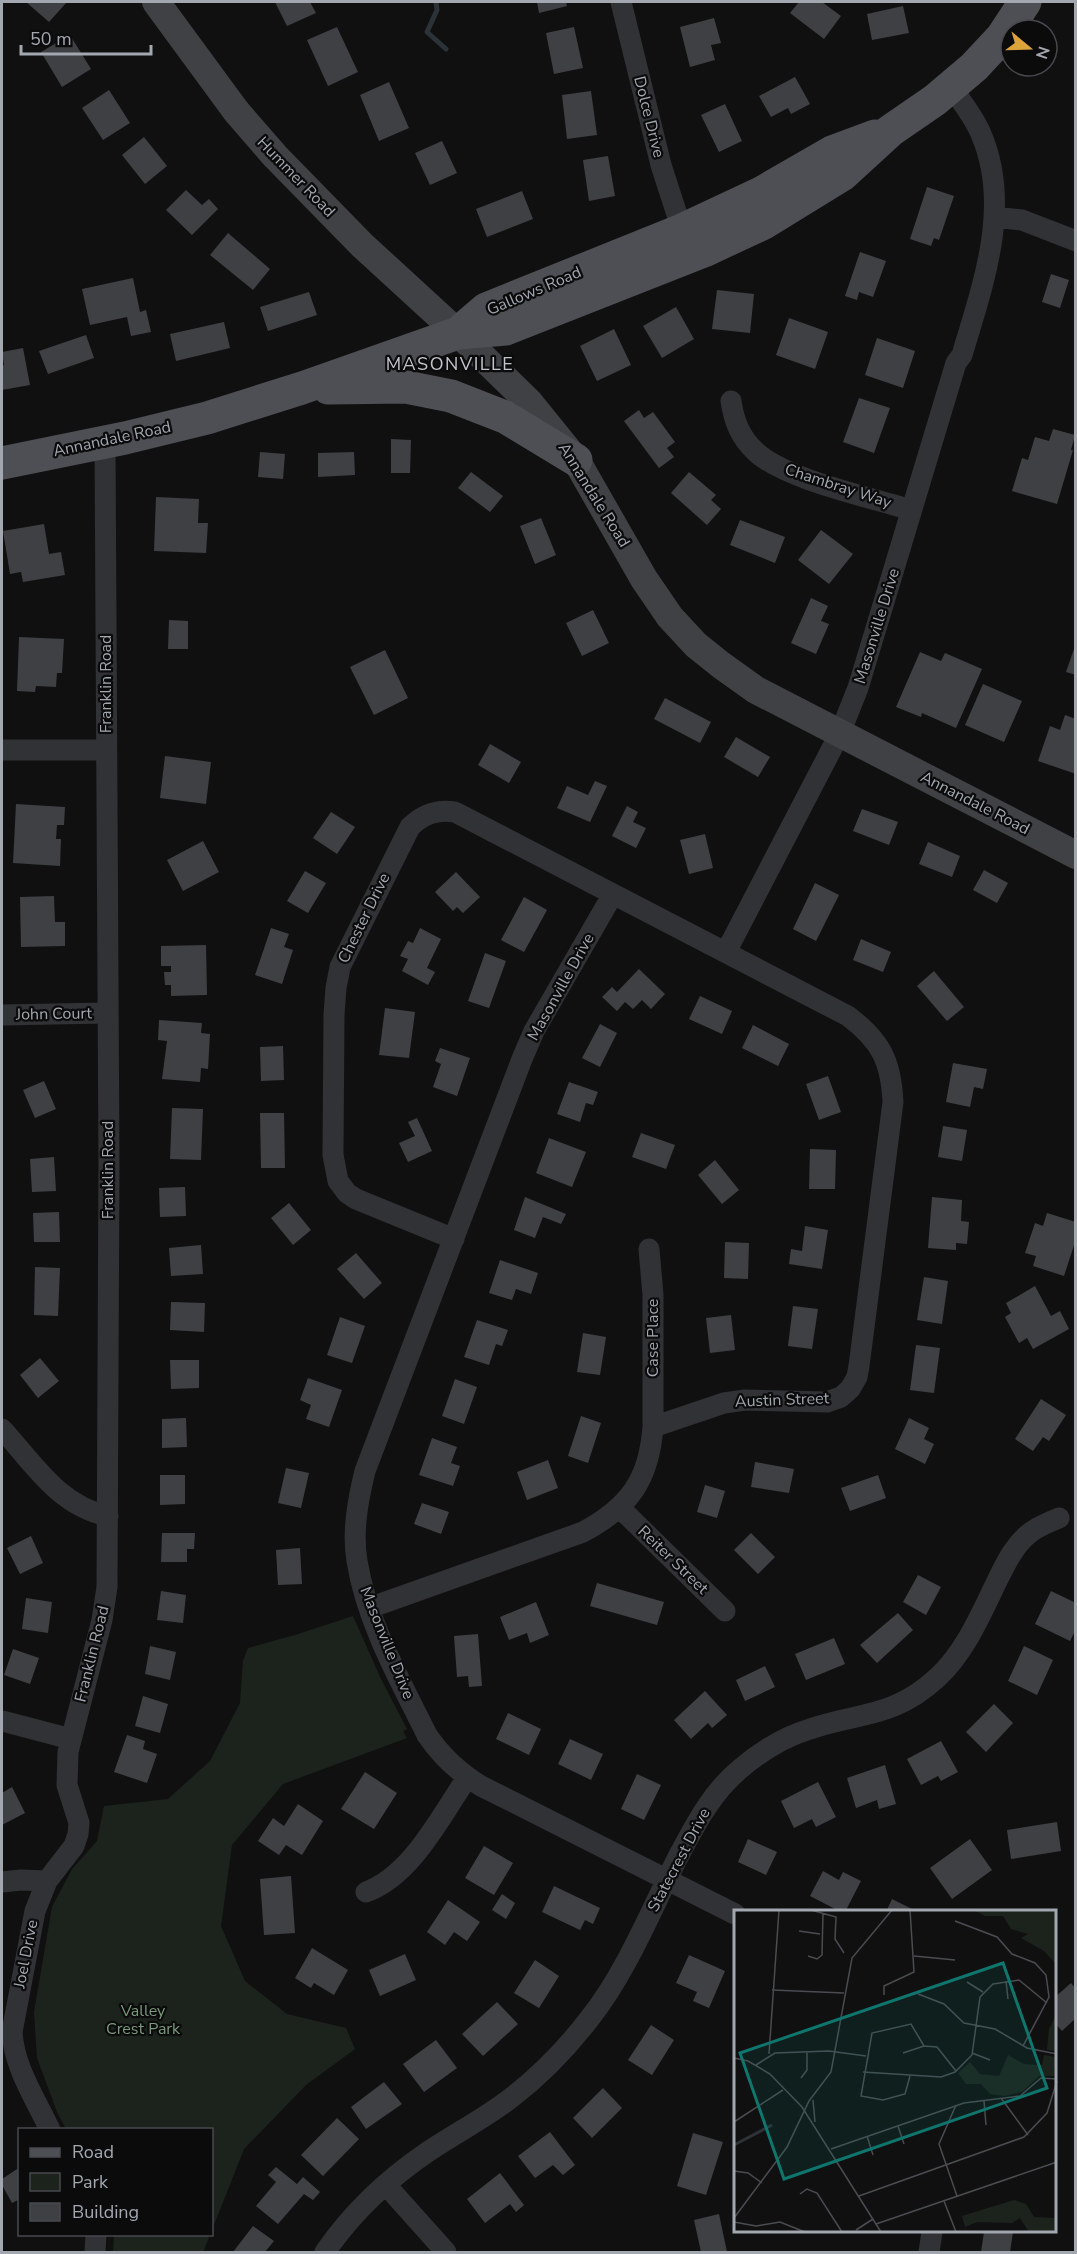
<svg xmlns="http://www.w3.org/2000/svg" width="1077" height="2254" font-family="'Nunito Sans',sans-serif">
	<style>
		.green { fill: #1c231d }
		.lines { fill: none; stroke-linecap: round; stroke-linejoin: round }
		.stream { stroke: #2b3238; stroke-width: 5 }
		.building { fill: #3f4044 }
		.minor { stroke: #313235; stroke-width: 21 }
		.secondary { stroke: #3f4145; stroke-width: 28 }
		.primary { stroke: #4d4f54; stroke-width: 33 }
		.labels { text-anchor: middle; dominant-baseline: central; stroke-width: 4.5; stroke-linejoin: round; paint-order: stroke }
		.street-label { font-size: 16px; fill: #a2a7b0; stroke: #0b0b0c }
		.park-label { font-size: 16px; fill: #7b997c; stroke: #0b0b0c }
		.neighbourhood-label { font-size: 18px; letter-spacing: 1.5px; fill: #c3c5cd; stroke: #0b0b0c }
		.inset-river { fill: none; stroke: #2b3238; stroke-width: 3 }
		.inset-road { fill: none; stroke: #4a4c51; stroke-width: 1.5 }
		.view { fill: #0f766e; fill-opacity: 0.15; stroke: #0f766e; stroke-width: 3 }
		.inset-edge { fill: none; stroke: #a2a7b0; stroke-width: 3 }
	</style>
	<rect width="100%" height="100%" fill="#101011"/>
	<path class="green" d="M353 1616 381 1679 407 1729 403 1731 407 1738 283 1784 232 1845 221 1926 245 1981 287 2014 346 2028 355 2049 306 2085 244 2149 212 2230V2130L66 2129 57 2112 37 2058 34 2012 52 1907 72 1869 97 1841 104 1806 168 1799 210 1761 240 1703 243 1661 248 1648 295 1635Z
		M114 2235V2234L210 2235 203 2252H113Z"/>
	<g class="lines">
		<path class="stream" d="M436 2 437 10 427 32 446 49"/>
	</g>
	<path class="building" d="M26 2H67L49 22Z
		M275 2H310L316 13 287 26Z
		M537 2H566L567 6 539 13Z
		M799 2H822L841 16 824 39 790 13Z
		M903 6 909 33 872 40 867 14Z
		M714 18 721 43 711 45 715 60 690 67 680 27Z
		M337 27 358 72 328 86 307 40Z
		M574 27 583 68 554 74 546 33Z
		M70 35 91 69 62 87 41 52Z
		M795 77 810 104 791 114 788 108 771 117 759 96Z
		M389 82 409 128 379 141 360 95Z
		M109 90 130 123 103 140 82 108Z
		M591 91 597 135 567 139 562 95Z
		M725 104 742 141 719 152 701 115Z
		M144 137 167 166 145 184 122 155Z
		M442 141 457 173 430 185 415 153Z
		M608 156 615 196 589 201 583 160Z
		M927 187 954 196 939 240 934 238 931 246 910 239Z
		M186 190 202 205 209 199 218 209 192 235 166 210Z
		M522 191 533 219 487 237 476 209Z
		M228 233 270 269 253 290 210 255Z
		M860 252 886 261 873 297 859 292 857 300 845 296Z
		M1051 274 1069 280 1060 308 1042 302Z
		M133 278 140 312 146 310 151 332 131 336 127 317 90 325 82 289Z
		M717 290 754 294 750 333 712 329Z
		M309 292 317 315 268 331 260 307Z
		M676 307 694 339 662 358 643 326Z
		M789 318 828 332 815 369 776 355Z
		M224 322 230 348 176 361 170 334Z
		M614 329 631 365 597 381 580 346Z
		M86 335 94 358 48 374 39 351Z
		M877 338 915 351 903 388 865 375Z
		M23 348 30 385 2 390V366L4 365 2 352Z
		M859 398 890 408 874 453 843 442Z
		M639 410 644 418 653 412 675 442 667 448 674 457 659 468 624 421Z
		M1053 429 1075 435 1071 450H1073L1057 504 1012 491 1022 458 1028 460 1035 437 1049 441Z
		M391 439 411 440 410 473H391Z
		M260 452 285 454 283 479 258 477Z
		M354 452 355 475 318 477V453Z
		M471 472 503 496 490 512 458 488Z
		M689 472 716 495 711 500 721 509 707 525 671 493Z
		M156 497 199 499 198 523H208L206 553 154 551Z
		M541 518 556 555 535 564 520 526Z
		M740 520 785 537 775 563 730 545Z
		M44 524 49 554 61 552 65 575 23 582 21 572 10 574 3 531Z
		M821 530 853 554 829 584 798 560Z
		M811 598 828 606 821 621 829 624 816 654 791 643Z
		M593 610 609 643 582 656 566 623Z
		M169 620 188 621V649H168Z
		M19 637 64 639 62 673H57L56 687 36 686 35 692 17 691Z
		M1075 646H1076V675L1066 672Z
		M385 650 408 698 374 715 350 667Z
		M920 652 941 661 945 653 982 669 956 728 922 713 921 717 896 707Z
		M983 684 1022 701 1004 742 965 725Z
		M665 698 711 722 700 743 654 719Z
		M1065 715 1076 719V774L1038 761 1050 726 1060 730Z
		M736 737 770 757 758 777 724 757Z
		M490 744 521 762 509 783 478 765Z
		M165 756 211 762 206 804 160 798Z
		M595 781 607 786 590 822 557 808 567 786 588 795Z
		M16 804 65 807 64 825H57L56 839H61L60 866 13 863Z
		M627 806 638 812 633 822 646 828 636 848 612 836Z
		M862 809 898 822 889 845 853 831Z
		M331 812 355 827 337 854 313 838Z
		M705 834 713 868 689 874 680 840Z
		M203 841 219 872 183 891 167 860Z
		M928 842 960 856 952 877 919 864Z
		M984 870 1008 883 997 903 973 890Z
		M305 871 326 883 308 913 287 901Z
		M456 872 480 897 463 913 457 907 453 911 435 892Z
		M815 883 839 895 816 941 793 929Z
		M54 896 55 922H65V946L21 947 20 897Z
		M524 897 547 910 524 952 501 940Z
		M271 928 289 934 284 947 293 950 282 984 255 975Z
		M420 928 441 939 427 968 435 972 428 985 402 971 408 959 400 956 408 941 413 943Z
		M861 939 891 952 883 972 853 960Z
		M206 945 207 995 171 996V985H165L164 972H171V966H161V946Z
		M485 953 506 961 489 1008 468 1001Z
		M639 969 665 994 651 1009 642 1000 633 1009 625 1002 617 1011 602 997 612 987 617 992Z
		M934 971 964 1007 947 1021 917 986Z
		M700 996 732 1011 722 1034 689 1019Z
		M385 1008 415 1012 409 1058 379 1055Z
		M159 1020 202 1023 201 1033 210 1034 208 1069 201 1068 200 1082 162 1079 167 1041 158 1040Z
		M600 1024 617 1033 600 1067 582 1058Z
		M753 1025 789 1044 778 1066 742 1048Z
		M283 1046 284 1080 261 1081 260 1047Z
		M440 1048 470 1058 457 1096 433 1087 441 1064 435 1061Z
		M953 1063 987 1069 983 1089 974 1087 970 1107 946 1102Z
		M828 1076 841 1112 819 1120 806 1084Z
		M44 1081 56 1109 35 1118 23 1090Z
		M569 1082 598 1092 593 1105 586 1103 580 1122 557 1114Z
		M172 1108 203 1109 201 1160 170 1159Z
		M260 1113H284L285 1168H261Z
		M417 1118 432 1151 408 1162 399 1143 415 1136 408 1122Z
		M943 1126 967 1130 962 1161 938 1157Z
		M641 1133 675 1145 666 1169 632 1157Z
		M549 1138 586 1152 572 1187 536 1173Z
		M810 1149 836 1150 835 1189H809Z
		M54 1157 56 1191 32 1192 30 1159Z
		M715 1160 739 1190 722 1204 698 1175Z
		M185 1187 186 1216 160 1217 159 1188Z
		M525 1197 566 1214 561 1224 543 1217 535 1238 514 1230Z
		M932 1197 962 1200 961 1221 969 1222 967 1244 956 1243V1250L928 1248Z
		M289 1203 311 1230 293 1245 271 1218Z
		M59 1212 60 1242H34L33 1213Z
		M1047 1213 1076 1222V1239L1064 1276 1033 1266 1036 1256 1025 1253 1035 1223 1043 1226Z
		M805 1226 828 1230 822 1269 789 1264 791 1249 802 1251Z
		M725 1242 749 1243 748 1279 724 1278Z
		M201 1245 203 1274 171 1276 169 1248Z
		M356 1253 382 1283 364 1299 337 1269Z
		M500 1260 538 1273 531 1294 516 1289 512 1300 489 1293Z
		M35 1267 60 1268 58 1316 34 1315Z
		M924 1277 948 1281 942 1324 917 1320Z
		M1035 1286 1051 1316 1060 1311 1069 1329 1033 1349 1027 1338 1019 1343 1005 1317 1011 1313 1006 1303Z
		M171 1302 205 1303 204 1332 170 1330Z
		M793 1306 818 1309 812 1349 788 1346Z
		M731 1315 735 1350 710 1353 706 1318Z
		M340 1317 365 1326 352 1363 327 1355Z
		M477 1320 508 1330 502 1346 496 1344 489 1365 464 1357Z
		M583 1333 606 1337 600 1375 577 1372Z
		M916 1345 940 1348 934 1393 910 1390Z
		M40 1358 59 1381 38 1398 20 1375Z
		M170 1360H199V1388L171 1389Z
		M308 1378 342 1390 329 1427 306 1419 311 1405 300 1400Z
		M455 1379 477 1387 464 1424 442 1416Z
		M1041 1399 1066 1415 1049 1441 1043 1437 1033 1451 1015 1439Z
		M581 1416 601 1423 588 1463 568 1456Z
		M186 1418 187 1447 162 1448V1419Z
		M909 1418 929 1428 924 1439 934 1444 925 1464 895 1449Z
		M432 1438 457 1447 451 1463 460 1466 453 1486 419 1475Z
		M548 1460 558 1488 527 1500 517 1472Z
		M755 1462 794 1469 789 1493 751 1487Z
		M286 1468 309 1473 301 1508 278 1503Z
		M160 1475H185V1504L160 1505Z
		M878 1475 886 1498 850 1511 841 1488Z
		M705 1485 725 1491 717 1518 697 1512Z
		M422 1503 449 1512 441 1534 414 1524Z
		M162 1533H195L194 1549H187V1562H161Z
		M751 1533 775 1557 758 1574 734 1550Z
		M31 1536 43 1563 20 1574 7 1548Z
		M300 1548 302 1584 278 1585 276 1550Z
		M918 1575 941 1587 926 1615 903 1602Z
		M597 1583 664 1602 657 1625 590 1606Z
		M161 1591 186 1595 183 1623 157 1620Z
		M1051 1591 1076 1603V1629L1070 1641 1035 1624Z
		M26 1598 52 1602 48 1633 22 1629Z
		M536 1602 549 1635 530 1643 527 1633 509 1640 500 1617Z
		M898 1613 913 1630 877 1663 860 1645Z
		M478 1634 482 1686 469 1687 468 1676 457 1677 454 1636Z
		M834 1638 845 1664 806 1680 795 1654Z
		M150 1646 176 1652 170 1680 145 1674Z
		M1024 1646 1053 1660 1037 1695 1008 1681Z
		M13 1649 39 1658 30 1684 4 1675Z
		M765 1666 775 1687 745 1701 736 1680Z
		M705 1691 727 1715 712 1728 708 1723 691 1739 674 1720Z
		M143 1696 168 1704 160 1733 135 1726Z
		M994 1704 1013 1723 986 1752 966 1732Z
		M508 1713 541 1729 529 1755 496 1739Z
		M127 1735 145 1741 143 1749 157 1754 147 1783 114 1772Z
		M570 1739 603 1754 591 1780 558 1764Z
		M941 1741 958 1772 941 1781 938 1776 921 1785 907 1759Z
		M885 1765 896 1804 879 1809 877 1800 856 1808 847 1778Z
		M365 1772 397 1793 374 1829 341 1809Z
		M637 1774 661 1785 644 1820 621 1809Z
		M818 1782 836 1817 816 1827 812 1819 794 1828 781 1801Z
		M12 1787 25 1813 2 1825V1793Z
		M298 1804 323 1821 302 1855 286 1845 279 1855 258 1841 273 1818 284 1826Z
		M1057 1822 1061 1851 1011 1859 1007 1830Z
		M748 1839 777 1852 766 1875 738 1862Z
		M970 1839 992 1870 952 1899 930 1868Z
		M484 1846 513 1863 494 1895 465 1878Z
		M823 1871 839 1880 843 1872 861 1881 845 1912H841L810 1896Z
		M291 1876 295 1933 264 1935 260 1879Z
		M554 1886 600 1908 593 1924 585 1920 580 1930 542 1912Z
		M502 1894 515 1903 506 1919 492 1910Z
		M892 1899 918 1912H886Z
		M448 1900 480 1922 467 1941 454 1932 445 1945 427 1932Z
		M312 1948 348 1970 334 1995 314 1983 311 1988 295 1978Z
		M405 1954 416 1980 380 1996 369 1970Z
		M689 1955 725 1971 709 2008 693 2001 697 1992 676 1983Z
		M535 1960 559 1976 539 2008 514 1993Z
		M1071 1983 1076 1989V2018L1062 2031 1054 2022V1998Z
		M497 2002 518 2024 483 2056 462 2034Z
		M651 2025 674 2040 652 2075 628 2060Z
		M436 2040 457 2068 424 2092 403 2064Z
		M384 2082 402 2104 366 2129 351 2107Z
		M603 2088 622 2108 592 2138 573 2118Z
		M337 2118 359 2139 323 2176 301 2155Z
		M550 2132 575 2165 563 2175 553 2165 535 2178 518 2156Z
		M693 2133 723 2142 706 2195 677 2186Z
		M276 2167 297 2184 303 2177 320 2192 313 2200 304 2194 278 2224 256 2206 276 2182 268 2175Z
		M17 2169 20 2174V2199L12 2203 2 2185V2179Z
		M500 2173 524 2205 516 2212 510 2204 485 2223 467 2199Z
		M719 2214 727 2252H701L694 2220Z
		M253 2226 274 2241 265 2252H233Z
		M984 2232H1013L1010 2252H981Z"/>
	<g class="lines">
		<path class="minor" d="M621 2 661 165 682 230
			M994 217 1022 220 1076 241
			M731 401C734 421 740 437 755 451 783 479 870 497 911 510
			M2 750H106
			M613 894 534 1031 522 1059 365 1471C358 1500 352 1531 357 1561 367 1623 400 1680 427 1735 442 1757 458 1772 481 1786L735 1914
			M726 952 840 733 858 688 956 363 962 355C983 284 1012 206 981 134 974 117 962 102 951 87
			M2 1015 106 1013
			M649 1249 653 1295V1427
			M2 1429C34 1464 59 1506 108 1516
			M620 1508 725 1611
			M369 1608 583 1532C630 1507 649 1479 653 1427L724 1403 745 1400 827 1402 841 1397 850 1389 857 1377 859 1366 893 1102C891 1061 881 1041 848 1016L455 812C437 809 423 814 410 827L340 967 336 988 334 1014 333 1155 338 1181 347 1193 356 1199 454 1239
			M2 1721 71 1739
			M2 1882 21 1880 47 1881
			M366 1892C412 1875 440 1817 467 1778
			M50 2130C35 2098 14 2067 12 2032L35 1911 47 1881 74 1846 78 1834 79 1823 67 1785 68 1752 102 1620 107 1587 109 1164 105 442
			M386 2185 446 2252
			M95 2252 96 2234
			M325 2252C352 2213 389 2178 429 2151 456 2133 485 2118 511 2098 541 2075 567 2048 590 2018 627 1971 651 1910 678 1857 695 1825 712 1792 740 1769 761 1751 784 1737 810 1729 861 1712 894 1718 938 1677 965 1652 981 1614 997 1581 1006 1563 1014 1545 1031 1532 1039 1526 1049 1522 1059 1518
			M929 2252 932 2232"/>
		<path class="secondary" d="M156 2 236 111 275 156 362 245 458 333 529 402 576 460 644 579 670 617 696 645 721 665 756 690 1076 855"/>
		<path class="primary" d="M458 333 486 309 682 230 761 193 832 152 875 136
			M328 388 406 387 451 396 505 417 576 460
			M2 463 125 438 207 418 302 388 458 333 506 329 704 251 764 223 842 175 890 131 935 100 974 67 1002 37 1025 2"/>
	</g>
	<g class="labels">
		<g class="street-label">
			<text transform="translate(649 117) rotate(76)">Dolce Drive</text>
			<text transform="translate(296 177) rotate(46)">Hummer Road</text>
			<text transform="translate(534 291) rotate(-23)">Gallows Road</text>
			<text transform="translate(112 439) rotate(-12)">Annandale Road</text>
			<text transform="translate(838 486) rotate(18)">Chambray Way</text>
			<text transform="translate(594 495) rotate(58)">Annandale Road</text>
			<text transform="translate(877 626) rotate(-73)">Masonville Drive</text>
			<text transform="translate(106 684) rotate(-90)">Franklin Road</text>
			<text transform="translate(975 803) rotate(27)">Annandale Road</text>
			<text transform="translate(364 918) rotate(-64)">Chester Drive</text>
			<text transform="translate(561 987) rotate(-61)">Masonville Drive</text>
			<text transform="translate(54 1014) rotate(-1)">John Court</text>
			<text transform="translate(108 1170) rotate(-90)">Franklin Road</text>
			<text transform="translate(653 1338) rotate(-90)">Case Place</text>
			<text transform="translate(782 1400) rotate(-2)">Austin Street</text>
			<text transform="translate(673 1560) rotate(44)">Reiter Street</text>
			<text transform="translate(387 1643) rotate(68)">Masonville Drive</text>
			<text transform="translate(92 1654) rotate(-76)">Franklin Road</text>
			<text transform="translate(679 1860) rotate(-62)">Statecrest Drive</text>
			<text transform="translate(26 1954) rotate(-79)">Joel Drive</text>
		</g>
		<g class="park-label">
			<text x="143" y="2011">Valley<tspan x="143" dy="18">Crest Park</tspan></text>
		</g>
		<g class="neighbourhood-label">
			<text x="450" y="364">MASONVILLE</text>
		</g>
	</g>
	<g transform="translate(734 1910)">
		<rect width="322" height="322" fill="#101011"/>
		<path d="M240 0H322V54L310 41 287 28 294 24 277 19 269 6H251ZM322 105V141L313 140 315 119ZM274 145 290 154 304 155H308L310 145 322 147 320 166H305L288 182 270 186 256 184 247 174H232L224 163 236 152 246 164 265 166ZM280 290 292 294 300 307 322 308V322H295L286 308 278 313 243 312 231 317 228 306Z" fill="#1c231d"/>
		<path class="inset-river" d="M0 235 38 215"/>
		<path class="inset-road" d="M77 0 102 7 101 29 110 43M221 11 263 27 278 44 301 53 312 65 315 87 289 136M65 21 86 24M74 46 83 49 88 45 89 3M180 46 221 50M272 71 274 89M233 72 249 82M38 80 110 83M184 84 210 94 230 113 261 119 293 138 323 144M150 85V76L180 62 176 0M169 143 190 136M238 143 256 150M35 144 45 0M0 148 14 151 36 164 68 197 147 322M22 155 41 143 95 141 132 146M129 162 207 167 221 162 238 145 246 87 259 74 285 70 313 93M176 166 171 184 149 190 127 186 138 123 177 114 190 136 203 137 222 161M67 168 73 160V142M267 188 294 225M79 190 81 212M250 191 252 215M222 195 205 234 223 286M0 212 49 180M164 216 170 234M133 226 139 245M97 239 230 193 286 186 307 168 323 169M0 261 14 263 28 273M66 284 73 279 83 283 108 322M125 286 290 227 313 203 323 171M210 291 222 322M0 308 53 237 75 191 97 162 118 48 158 0M0 312 22 316 46 312 71 322M142 314 323 252M122 320 139 309"/>
		<path class="view" d="M269 53 313 178 50 269 6 143Z"/>
		<rect width="322" height="322" class="inset-edge"/>
	</g>
	<rect width="1077" height="2254" fill="none" stroke="#a2a7b0" stroke-width="6"/>
	<rect x="18" y="2128" width="195" height="108" fill="#0b0b0c" stroke="#47494e" stroke-width="1.5"/>
	<rect x="30" y="2148" width="30" height="9" fill="#4d4f54" stroke="#47494e" stroke-width="1.5"/>
	<text x="72" y="2158" font-size="18" fill="#a2a7b0">Road</text>
	<rect x="30" y="2173" width="30" height="18" fill="#1c231d" stroke="#47494e" stroke-width="1.5"/>
	<text x="72" y="2188" font-size="18" fill="#a2a7b0">Park</text>
	<rect x="30" y="2203" width="30" height="18" fill="#3f4044" stroke="#47494e" stroke-width="1.5"/>
	<text x="72" y="2218" font-size="18" fill="#a2a7b0">Building</text>
	<g transform="translate(1029 48) rotate(109)"><circle r="28" fill="#0b0b0c" stroke="#47494e" stroke-width="1.5"/>
	<path d="M0-4.5L10 22L0 15L-10 22Z" fill="#dda33b"/>
	<text y="-9" font-size="16" font-weight="bold" text-anchor="middle" fill="#a2a7b0">N</text>
	</g>
	<path d="M21 45v9h130v-9" fill="none" stroke="#a2a7b0" stroke-width="3"/>
	<text x="30" y="45" font-size="18" fill="#a2a7b0" stroke="#0b0b0c" stroke-width="4.5" paint-order="stroke">50 m</text>
</svg>
